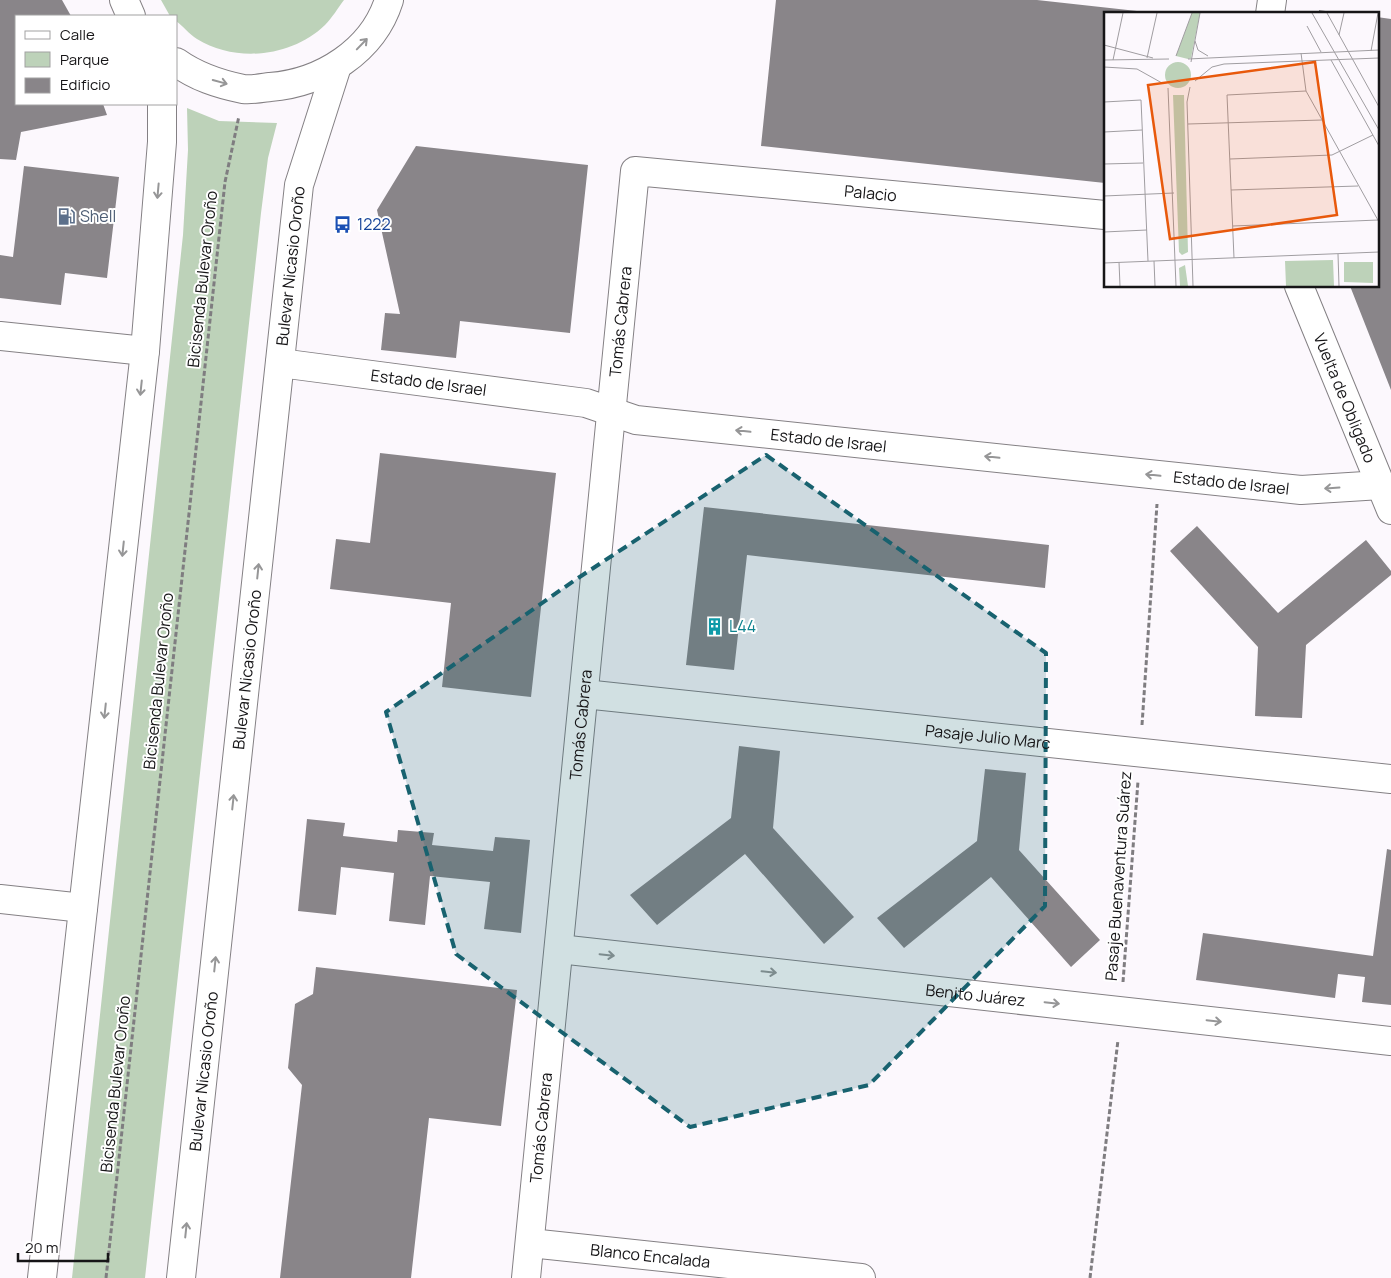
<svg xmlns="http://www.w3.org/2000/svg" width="1391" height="1278" font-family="Manrope,sans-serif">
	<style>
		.green { fill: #bdd2b9 }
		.building { fill: #898589 }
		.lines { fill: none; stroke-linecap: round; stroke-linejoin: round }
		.minor-casing { stroke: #848084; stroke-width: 30 }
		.major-casing { stroke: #848084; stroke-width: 30 }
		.path { stroke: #7f7d80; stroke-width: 3; stroke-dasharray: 5 2.5; stroke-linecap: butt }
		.minor { stroke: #fff; stroke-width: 28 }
		.major { stroke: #fff; stroke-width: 28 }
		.oneway { stroke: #969697 }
		.marked { fill: #18626f; fill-opacity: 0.2; stroke: #18626f; stroke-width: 4; stroke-dasharray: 10 6; stroke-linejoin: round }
		.labels { text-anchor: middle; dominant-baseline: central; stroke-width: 4; stroke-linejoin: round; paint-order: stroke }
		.street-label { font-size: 16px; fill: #161517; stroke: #fff }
		.service-label { font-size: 16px; fill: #4e5e75; stroke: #fff; text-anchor: start }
		.transit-label { font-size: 16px; fill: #164399; stroke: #fff; text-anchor: start }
		.culture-label { font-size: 16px; fill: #0d838f; stroke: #fff; text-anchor: start }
		.inset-road { fill: none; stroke: #a09da1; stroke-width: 1 }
		.view { fill: #e8590c; fill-opacity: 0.15; stroke: #e8590c; stroke-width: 2.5 }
		.inset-edge { fill: none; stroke: #161517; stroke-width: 2.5 }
	</style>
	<rect width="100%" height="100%" fill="#fcf8fd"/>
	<path class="green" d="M161 0H344C338 8 332 18 325 25 292 57 236 63 197 39 189 34 183 26 176 21V16H170Z
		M187 108 219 121 277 123 268 158 261 213 145 1278H72L183 235 188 150Z"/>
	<path class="building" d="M0 0H62L71 16H16V104H103L107 115 21 132 16 160 0 159Z
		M776 0H1037L1146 12 1105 14V183L761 146Z
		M1319 10 1339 13V14H1319Z
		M1377 17 1391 19V390L1350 286H1377Z
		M416 146 588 165 570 333 460 321 456 358 381 350 385 313 400 314 377 210Z
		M24 166 119 177 107 278 65 273 61 305 0 298V255L13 257Z
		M380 453 556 473 531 697 442 687 451 603 330 589 336 539 370 543Z
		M704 507 1049 545 1045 588 747 555 734 670 686 665Z
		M1197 526 1278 613 1366 540 1391 571V575L1306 645 1302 718 1255 716 1258 647 1170 551Z
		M739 746 780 751 773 828 854 917 824 944 745 854 657 925 630 895 731 818Z
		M985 769 1026 773 1019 850 1100 940 1071 967 991 877 904 948 877 918 977 841Z
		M307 819 345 823 343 836 397 842 398 830 434 833 432 845 493 851 495 837 530 840 521 933 484 929 490 882 430 876 425 925 389 921 394 873 341 867 336 915 298 911Z
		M1387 849 1391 850V1005L1362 1002 1365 977 1338 974 1335 998 1196 980 1203 933 1373 956Z
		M316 967 517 990 501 1126 429 1118 411 1278H280L302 1085 288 1068 295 1004 313 994Z"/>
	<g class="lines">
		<defs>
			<g id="minor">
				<path d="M1270 14 1272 0"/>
				<path id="s1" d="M1299 286 1391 510"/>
				<path d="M0 336 145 351"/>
				<path id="s2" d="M280 363 586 403 636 420 1301 490 1381 485"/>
				<path id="s3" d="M584 694 1391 779"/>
				<path d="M0 899 83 908"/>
				<path id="s4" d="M559 949 1391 1041"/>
				<path id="s5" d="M530 1243 861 1278"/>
				<path id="s6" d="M526 1278 635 171 1105 215"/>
			</g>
			<g id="major">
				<path d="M124 0 131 16"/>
				<path d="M176 62C197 77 218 84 243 89 252 90 262 88 270 87 322 83 373 51 389 0"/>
				<path d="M42 1278 145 351 162 142V104"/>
				<path id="s7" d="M181 1278 299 185 337 66"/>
			</g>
		</defs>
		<use href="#minor" class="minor-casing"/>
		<use href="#major" class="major-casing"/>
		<path class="path" d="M1142 725 1157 504
			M1123 982 1138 781
			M106 1278 225 182 239 116
			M1090 1278 1118 1040"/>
		<use href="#minor" class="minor"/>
		<use href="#major" class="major"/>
	</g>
	<defs><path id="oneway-shaft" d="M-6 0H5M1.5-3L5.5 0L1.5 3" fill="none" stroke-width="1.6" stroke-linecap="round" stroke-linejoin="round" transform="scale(1.25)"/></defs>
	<g class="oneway">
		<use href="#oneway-shaft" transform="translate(362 44) rotate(-46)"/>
		<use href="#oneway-shaft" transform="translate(220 82) rotate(15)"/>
		<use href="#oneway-shaft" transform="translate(158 191) rotate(95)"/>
		<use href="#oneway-shaft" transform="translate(141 388) rotate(96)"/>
		<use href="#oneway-shaft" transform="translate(743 431) rotate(-174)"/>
		<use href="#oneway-shaft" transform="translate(992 457) rotate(-174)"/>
		<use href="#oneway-shaft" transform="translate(1153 475) rotate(-174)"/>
		<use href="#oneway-shaft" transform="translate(1332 488) rotate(176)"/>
		<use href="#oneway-shaft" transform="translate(123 549) rotate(96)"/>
		<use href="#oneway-shaft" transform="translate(258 571) rotate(-84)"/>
		<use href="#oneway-shaft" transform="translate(105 711) rotate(96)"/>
		<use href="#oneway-shaft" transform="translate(233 802) rotate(-84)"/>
		<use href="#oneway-shaft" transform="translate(607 955) rotate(6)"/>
		<use href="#oneway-shaft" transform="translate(215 964) rotate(-84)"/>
		<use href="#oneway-shaft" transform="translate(769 972) rotate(6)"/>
		<use href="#oneway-shaft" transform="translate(1052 1003) rotate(6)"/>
		<use href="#oneway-shaft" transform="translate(1214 1021) rotate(6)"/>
		<use href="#oneway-shaft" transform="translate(186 1230) rotate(-84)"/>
	</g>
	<path class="marked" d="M766 455 1046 653 1045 906 869 1085 690 1127 456 954 386 712 575 580Z"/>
	<defs>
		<symbol id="fuel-bare" viewBox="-9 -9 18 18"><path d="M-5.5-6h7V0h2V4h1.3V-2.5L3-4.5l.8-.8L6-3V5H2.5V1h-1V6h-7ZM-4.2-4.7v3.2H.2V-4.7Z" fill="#5c6f8a" stroke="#fff" stroke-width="2.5" paint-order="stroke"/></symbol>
		<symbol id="bus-bare" viewBox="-9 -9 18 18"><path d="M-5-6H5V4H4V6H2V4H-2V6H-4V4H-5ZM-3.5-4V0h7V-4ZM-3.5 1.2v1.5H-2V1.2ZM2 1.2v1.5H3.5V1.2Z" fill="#1a4fb4" stroke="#fff" stroke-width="2.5" paint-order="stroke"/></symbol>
		<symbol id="building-bare" viewBox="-9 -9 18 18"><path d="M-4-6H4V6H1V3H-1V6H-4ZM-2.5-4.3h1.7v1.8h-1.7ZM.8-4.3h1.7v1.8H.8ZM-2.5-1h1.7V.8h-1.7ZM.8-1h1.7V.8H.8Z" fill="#0f9aa8" stroke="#fff" stroke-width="2.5" paint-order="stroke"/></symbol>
	</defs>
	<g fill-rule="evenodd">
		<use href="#fuel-bare" x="54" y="204" width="25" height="25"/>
		<use href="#bus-bare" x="330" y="212" width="25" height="25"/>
		<use href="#building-bare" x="702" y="614" width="25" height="25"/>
	</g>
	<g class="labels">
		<g class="street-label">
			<text stroke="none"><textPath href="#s6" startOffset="1349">Palacio</textPath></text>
			<text stroke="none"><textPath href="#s7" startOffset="1018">Bulevar Nicasio Oroño</textPath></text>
			<text transform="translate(202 279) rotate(-84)">Bicisenda Bulevar Oroño</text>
			<text stroke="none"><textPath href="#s6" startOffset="961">Tomás Cabrera</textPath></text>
			<text stroke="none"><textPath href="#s2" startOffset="150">Estado de Israel</textPath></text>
			<text stroke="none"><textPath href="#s1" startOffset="121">Vuelta de Obligado</textPath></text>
			<text stroke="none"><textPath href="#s2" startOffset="555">Estado de Israel</textPath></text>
			<text stroke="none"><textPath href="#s2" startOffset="960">Estado de Israel</textPath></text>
			<text stroke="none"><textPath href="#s7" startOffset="612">Bulevar Nicasio Oroño</textPath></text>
			<text transform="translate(158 681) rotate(-84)">Bicisenda Bulevar Oroño</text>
			<text stroke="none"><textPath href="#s6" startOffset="556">Tomás Cabrera</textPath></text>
			<text stroke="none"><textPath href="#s3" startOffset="406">Pasaje Julio Marc</textPath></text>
			<text transform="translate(1118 876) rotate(-86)">Pasaje Buenaventura Suárez</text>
			<text stroke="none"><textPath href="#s4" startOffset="419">Benito Juárez</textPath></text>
			<text stroke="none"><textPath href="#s7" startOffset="208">Bulevar Nicasio Oroño</textPath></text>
			<text transform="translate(115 1084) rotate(-84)">Bicisenda Bulevar Oroño</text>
			<text stroke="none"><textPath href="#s6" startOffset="151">Tomás Cabrera</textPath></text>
			<text stroke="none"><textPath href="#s5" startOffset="121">Blanco Encalada</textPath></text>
		</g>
		<g class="service-label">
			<text x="80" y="216">Shell</text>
		</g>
		<g class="transit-label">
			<text x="357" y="224">1222</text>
		</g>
		<g class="culture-label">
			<text x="729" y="626">L44</text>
		</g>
	</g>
	<g transform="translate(1104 12)">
		<rect width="275" height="275" fill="#fcf8fd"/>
		<path d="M88 1H96L87 46 84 47 72 44ZM61 63a13 13 0 1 1 26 0a13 13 0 1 1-26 0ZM69 83H80L84 240 78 243 75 240ZM229 248 230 274H182L181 249ZM240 250H269V271L240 270ZM81 253 84 274H76L75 256Z" fill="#bdd2b9"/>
		<path class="inset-road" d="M208 1 275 118M223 1 275 95M203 14 217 40M235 23 240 1M91 29 94 38 104 44M0 33 49 46M267 39 274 1M197 41 202 79 275 210M72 44 88 1M43 46 53 1M84 47 275 38M0 48 65 47M9 48 19 1M227 48 275 134M87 50 96 1M0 55 33 57 58 71M91 69 108 55 120 52 275 46M86 75 83 90 89 274M64 76 72 274M0 90 37 88 44 249M84 112 218 108M0 120 38 118M126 147 228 143 269 123M0 152 39 151M127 178 254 174M0 184 70 181M129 214 274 208M0 220 43 218M234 242 235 274M130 246 123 83 202 79M50 249 51 274M15 250 16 274M0 251 275 240"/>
		<path class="view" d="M211 50 233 203 66 227 44 73Z"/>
		<rect width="275" height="275" class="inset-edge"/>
	</g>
	<rect x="15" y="15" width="162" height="90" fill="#ffffff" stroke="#a2a1a2"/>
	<rect x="25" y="31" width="25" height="8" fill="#ffffff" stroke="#a2a1a2"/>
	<text x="60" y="40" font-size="15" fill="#161517">Calle</text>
	<rect x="25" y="52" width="25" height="15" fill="#bdd2b9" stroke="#a2a1a2"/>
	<text x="60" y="65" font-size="15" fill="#161517">Parque</text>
	<rect x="25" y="78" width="25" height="15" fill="#898589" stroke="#a2a1a2"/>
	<text x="60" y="90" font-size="15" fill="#161517">Edificio</text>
	<path d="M18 1253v8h90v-8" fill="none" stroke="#161517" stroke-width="2.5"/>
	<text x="25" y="1253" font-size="15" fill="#161517" stroke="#ffffff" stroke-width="4" paint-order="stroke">20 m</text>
</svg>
